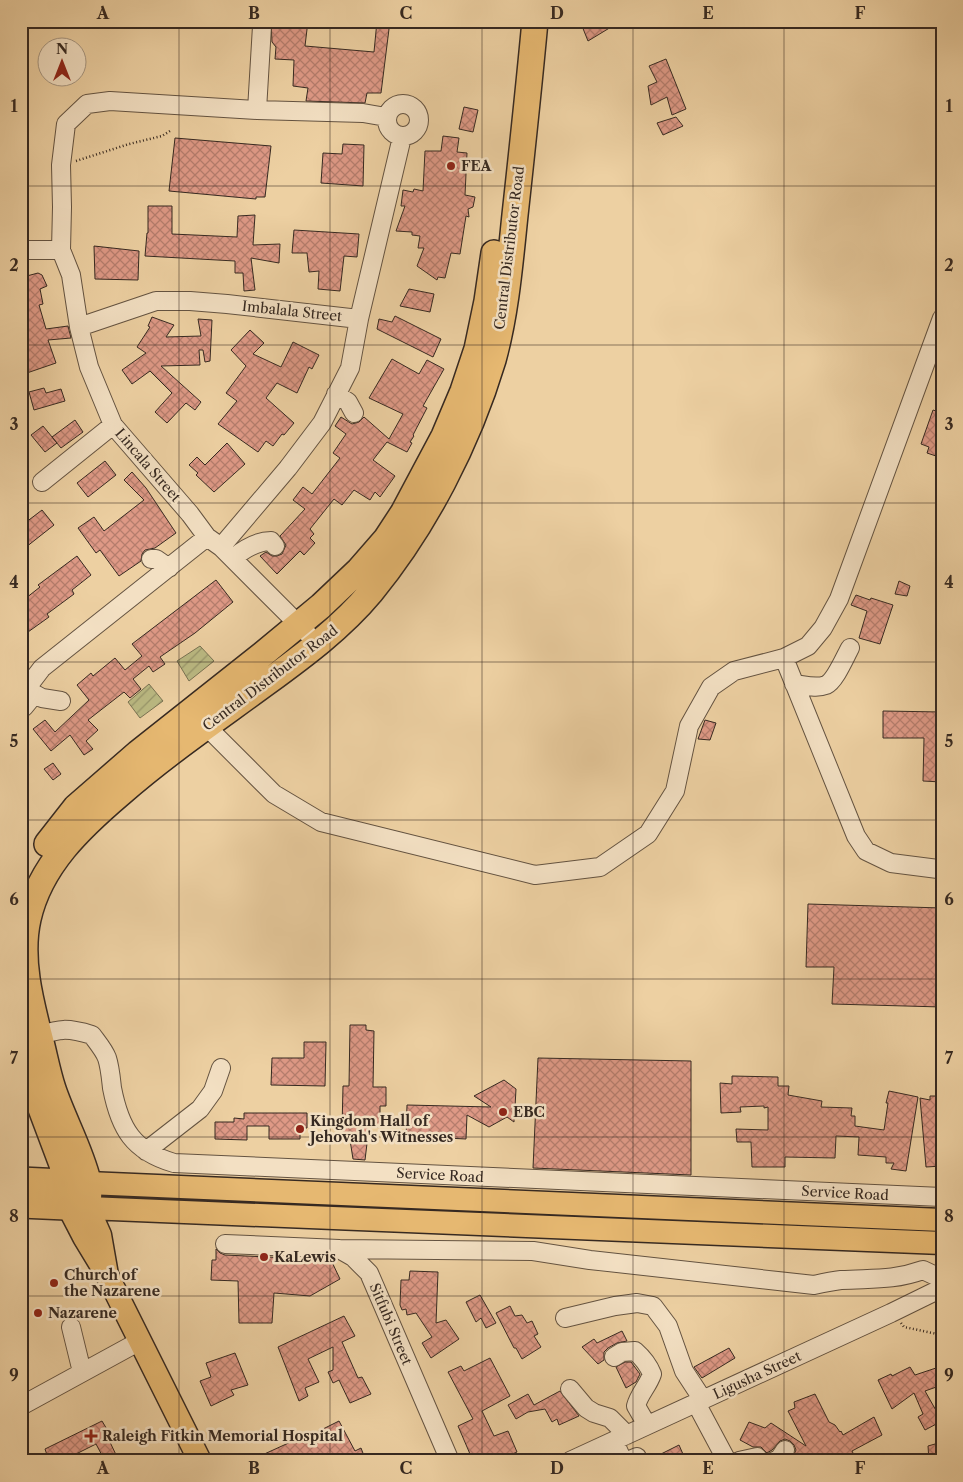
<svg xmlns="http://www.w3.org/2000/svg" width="963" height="1482" font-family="'Libre Caslon Text',serif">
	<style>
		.garden { fill: url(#garden-furrows); stroke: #787252 }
		.building { fill: url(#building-cross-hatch); stroke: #362921 }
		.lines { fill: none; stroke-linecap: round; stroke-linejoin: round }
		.minor-casing { stroke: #645341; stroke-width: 20 }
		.major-casing { stroke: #362921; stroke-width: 25 }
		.highway-casing { stroke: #362921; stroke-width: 28 }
		.path { stroke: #362921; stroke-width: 2.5; stroke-dasharray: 1 2.5; stroke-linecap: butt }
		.minor { stroke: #f3e0c3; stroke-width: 18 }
		.major { stroke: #e6b871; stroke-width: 22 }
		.highway { stroke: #e6b871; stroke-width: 25 }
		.grid { fill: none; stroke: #362921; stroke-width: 1; stroke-opacity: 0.55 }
		.poi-dot { fill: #8f2418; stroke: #f3e0c3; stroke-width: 2 }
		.labels { text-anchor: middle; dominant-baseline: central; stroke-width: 5; stroke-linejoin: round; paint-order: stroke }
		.poi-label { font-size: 14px; font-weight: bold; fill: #362921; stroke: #f3e0c3; text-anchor: start }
		.street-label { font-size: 14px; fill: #362921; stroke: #f3e0c3 }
		.neatline { fill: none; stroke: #362921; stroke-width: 2 }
		.grid-label { font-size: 16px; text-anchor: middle; font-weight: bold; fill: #362921 }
	</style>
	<defs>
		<pattern id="garden-furrows" width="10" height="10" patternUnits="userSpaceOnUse" patternTransform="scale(1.25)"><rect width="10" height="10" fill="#bbba83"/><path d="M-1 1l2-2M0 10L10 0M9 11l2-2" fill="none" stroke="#99976b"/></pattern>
		<pattern id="building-cross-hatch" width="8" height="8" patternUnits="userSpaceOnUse" patternTransform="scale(1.25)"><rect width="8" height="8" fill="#de9986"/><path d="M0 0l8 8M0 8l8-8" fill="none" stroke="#b57d6d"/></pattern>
	</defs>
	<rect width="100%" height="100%" fill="#edd0a2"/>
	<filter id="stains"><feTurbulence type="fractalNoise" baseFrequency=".004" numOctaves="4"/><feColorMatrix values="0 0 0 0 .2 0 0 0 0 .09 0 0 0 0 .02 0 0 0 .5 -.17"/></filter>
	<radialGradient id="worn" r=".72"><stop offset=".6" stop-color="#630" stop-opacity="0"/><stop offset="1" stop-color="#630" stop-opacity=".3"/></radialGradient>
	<path class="garden" d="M200 646 214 661 189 681 177 661Z
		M149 684 163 701 140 718 128 702Z"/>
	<path class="building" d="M271 21H308L305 46 374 52 377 21H390L381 93H367L365 103 306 101 308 88 293 86 294 60 275 59 276 47 272 42Z
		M580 21H621L588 41Z
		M666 59 686 109 672 115 667 97 651 105 648 86 657 82 649 66Z
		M464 107 478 110 473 132 459 129Z
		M676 117 683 126 663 135 657 123Z
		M443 136 459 138 457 152 467 153 465 195 475 197 473 207 468 209 469 217 466 216 460 254 451 253 445 278 438 277 437 280 417 266 424 248H418L420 236 412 235V232L396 231 405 206H401L403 190 413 192 414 189 423 191 425 151H441Z
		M175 138 271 146 265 197H256V199L169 191Z
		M343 144 364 145 363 186 321 183 323 153 342 154Z
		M148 206H172V234L237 237 238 216 255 215 253 245 280 244 279 263 251 258 255 290 244 291 243 273H235V261L145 256 147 233H148Z
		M294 230 359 234 357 257 344 256 340 291 318 289 319 271 309 272 307 253H292Z
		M94 246 139 251 138 280 95 279Z
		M38 273 42 275 47 286 40 289 43 304 39 305 46 329 68 326 71 338 48 340 56 363 21 375V329L27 327 21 304V280H24L23 277Z
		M409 289 434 294 430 312 400 306Z
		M395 316 441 339 433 357 377 329 379 319 392 322Z
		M152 317 174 325 166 337 201 336 198 319 212 320 210 361 205 362 203 350H199L200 365 161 366 201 402 195 410 186 403 167 423 155 412 172 393 150 371 132 384 122 370 146 353 137 347 150 327 148 326Z
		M250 330 264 343 253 354 281 367 293 342 319 355 312 369 309 367 297 393 277 383 266 398 294 423 284 435 282 434 273 446 266 441 258 452 218 424 237 401 226 393 246 366 231 350Z
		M392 359 419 374 427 360 444 369 423 406 427 408 413 435 414 436 410 442 412 443 407 452 387 442 373 460 395 476 380 497 375 492 370 500 354 490 342 505 334 499 310 529 314 534 310 538 315 543 304 555 300 551 277 574 260 556 266 552 272 556H277L282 554 286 545 280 536 305 509 293 500 303 487 312 494 340 458 333 453 346 434 335 426 341 417 352 424 359 422 364 417 389 439 403 414 369 398Z
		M44 388 46 393 61 389 65 401 34 410 29 392Z
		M933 410 942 413V458L927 453 929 447 921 444Z
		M75 420 83 432 61 448 52 437Z
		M43 426 57 443 45 452 31 435Z
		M227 443 245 464 214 492 196 475 198 473 189 465 197 457 205 465Z
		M105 461 116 475 88 497 77 483Z
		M132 472 146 488 176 533 155 548 145 550 142 554 141 561 119 576 100 550 96 553 78 528 94 517 104 531 144 500 124 480Z
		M42 510 54 525 21 551V526Z
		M77 556 91 575 72 590 74 594 47 614 49 617 21 637V602L40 587 38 585Z
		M216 580 233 602 195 633 160 657 165 664 153 672 149 666 133 679 141 689 130 698 124 692 88 720 98 730 86 741 93 749 84 755 70 735 51 751 33 729 45 720 55 732 89 700 77 685 91 673 93 676 115 658 125 670 142 656 132 644Z
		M899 581 910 586 907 596 895 594Z
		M856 595 870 600 871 598 893 605 880 644 859 638 867 611 851 605Z
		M883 711 942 712V782L923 781 924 738H883Z
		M705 720 716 723 710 740 698 739Z
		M53 763 61 774 53 780 44 769Z
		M808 904 942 908V1007L832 1004 834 967H806Z
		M350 1025H366V1030L374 1031 373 1087H386V1106H380V1127H369L365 1160 353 1159 350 1140H345L342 1129 343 1086H349Z
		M304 1042H326L325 1086 271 1085 272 1058H304Z
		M538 1058 691 1061V1175L533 1168Z
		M732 1076 778 1077V1086H789L788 1095 822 1101 821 1107 852 1108 851 1116H855V1126L884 1130 888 1103H886L889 1091 918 1097 906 1171 891 1169 894 1163H886V1157L858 1155 859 1137 836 1136 835 1158 785 1157V1167H752L751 1142H737L736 1129 768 1130V1107L764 1108V1106L740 1107 741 1112 721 1113 720 1083 732 1084Z
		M504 1080 516 1089 515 1107H526L514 1114V1122L507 1117 489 1127 467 1115 466 1139 406 1136 407 1105 491 1107 474 1096Z
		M930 1096H942V1166L926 1167 920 1098 930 1100Z
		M244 1113H307V1128H300V1139H269V1126H247V1140L215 1139V1122H234V1118L244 1119Z
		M216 1249 220 1253 225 1255 331 1260 340 1279 310 1296 274 1293 272 1323H239L238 1281 211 1280 212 1260H216Z
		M410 1271 438 1272 436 1323 446 1320 459 1339 431 1358 422 1343 432 1337 416 1313 407 1315 406 1309 402 1310 400 1305 401 1280H409Z
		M480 1295 496 1323 486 1328 481 1318 476 1322 466 1302Z
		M510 1306 515 1316 522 1315 527 1323 532 1321 538 1334 534 1336 541 1347 522 1359 516 1348H514L496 1313Z
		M344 1316 355 1336 342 1342 358 1378 362 1377 371 1394 350 1403 339 1380 333 1383 328 1372 333 1370V1347L308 1359 319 1382 305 1388 308 1396 299 1401 278 1347Z
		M622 1331 627 1341 617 1343 608 1348 604 1352V1360L598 1364 582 1347 594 1339 597 1343Z
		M729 1348 735 1358 702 1378 694 1367Z
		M235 1353 248 1385 231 1390 234 1395 211 1406 200 1381 211 1377 206 1363Z
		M490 1358 510 1396 482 1411 494 1436 508 1431 517 1452 503 1458 504 1461H473L458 1426 473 1419 448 1372 461 1366 464 1371Z
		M625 1362H631L640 1374 636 1382 626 1388 616 1367Z
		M942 1366V1385L925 1391 942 1421 925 1430 918 1417 923 1414 914 1393 892 1409 878 1380 891 1374 892 1376 910 1367 915 1375Z
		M560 1391 579 1416 559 1425 557 1419 552 1422 545 1409 528 1412 516 1419 508 1405 528 1394 534 1405Z
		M815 1394 829 1422 835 1425 840 1432 841 1431 843 1435 874 1417 882 1435 852 1451 857 1461H791L796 1450 794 1445 790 1441 785 1439 780 1441 772 1450 767 1453 761 1447H753L740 1440 749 1422 765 1428 771 1423 806 1446 788 1411 795 1408 794 1402Z
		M102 1421 111 1436 108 1438 119 1461H105L96 1444 62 1461H49L45 1449Z
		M339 1421 355 1451 361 1448 366 1461H249L306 1435 307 1437Z
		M942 1442V1461H929L928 1446Z
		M679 1445 686 1461H647Z"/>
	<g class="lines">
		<defs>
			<path id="minor" d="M387 120a16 16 0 1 1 32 0a16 16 0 1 1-32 0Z
				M257 110 262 26
				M21 250H61L71 275 79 327 89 367 113 425 190 514 207 537 221 547 307 633
				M61 250 62 207 61 165 66 124 87 104 110 101 257 110 363 113 386 117
				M359 319 402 137
				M79 327 156 301H190L227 304 359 319 350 368 322 423 288 468 221 547
				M336 394 348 402 354 413
				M42 482 113 425
				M233 558C244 549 257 541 271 541L275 546
				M151 559H156L169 568
				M784 658 856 836 866 851 891 863 938 869
				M794 684C804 685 816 689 826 685 835 681 845 657 850 648
				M29 685 42 668 207 537
				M31 692 42 698 61 701
				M21 708 24 707 33 696 29 685
				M200 717 207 727 274 794 321 822 535 875 600 867 648 834 675 791 689 726 711 687 734 671 784 658 808 646 823 628 839 599 942 318
				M29 1038C58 1030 62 1026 92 1035 97 1042 104 1050 107 1058 110 1067 111 1079 112 1088 120 1129 133 1151 174 1163L942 1197
				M146 1151 200 1109 213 1091 221 1068
				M225 1244 339 1249 353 1257 369 1273 450 1461
				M339 1249 533 1251 590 1260 814 1285C823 1283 832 1281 841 1280 872 1278 892 1281 923 1270L942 1279
				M565 1318 615 1306 637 1303 653 1306 668 1326 684 1371 703 1400
				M71 1327 82 1372
				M614 1357 622 1352 635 1351C643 1358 648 1364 652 1374 648 1386 639 1394 636 1406L647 1425
				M570 1389 586 1408 594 1413 610 1418 627 1435
				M696 1403 727 1461
				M21 1406 140 1341
				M614 1441 622 1459 630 1460 637 1457
				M570 1461 891 1313 942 1288
				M739 1461 757 1457 760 1461
				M774 1461 779 1459 785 1450"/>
			<path id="major" d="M88 1183 942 1220
				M69 1208 84 1237 107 1275 200 1461
				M107 1275 100 1235 88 1208 942 1243"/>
			<path id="highway" d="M47 844 76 807 138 753 263 654 321 606 359 570 386 539 403 513 444 436 463 391 477 349 487 301 494 253
				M21 1038 34 1090 69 1183V1208
				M21 1180 84 1183
				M21 1205 88 1208C88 1199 90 1189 88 1181 81 1151 63 1119 53 1089 48 1074 45 1058 41 1042 31 1003 19 959 28 919 40 865 81 827 121 793 167 753 217 719 266 683 303 656 341 628 371 592 425 526 468 443 493 360 506 313 510 263 515 215 522 151 529 86 535 21"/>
		</defs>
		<use href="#minor" class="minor-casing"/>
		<use href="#major" class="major-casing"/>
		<use href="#highway" class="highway-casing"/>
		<path class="path" d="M76 161 129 144 162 136 170 131
			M901 1323 904 1327 942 1335
			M21 1426 22 1419"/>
		<use href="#minor" class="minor"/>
		<use href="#major" class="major"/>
		<use href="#highway" class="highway"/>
	</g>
	<path class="grid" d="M179 21V1461M330 21V1461M482 21V1461M633 21V1461M784 21V1461M21 186H942M21 345H942M21 503H942M21 662H942M21 820H942M21 979H942M21 1137H942M21 1296H942"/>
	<g class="poi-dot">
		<circle cx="451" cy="166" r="5"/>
		<circle cx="503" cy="1112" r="5"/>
		<circle cx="300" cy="1129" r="5"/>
		<circle cx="264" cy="1257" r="5"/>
		<circle cx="54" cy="1283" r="5"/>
		<circle cx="38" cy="1313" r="5"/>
		<path d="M88.5 1428.5h5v5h5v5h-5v5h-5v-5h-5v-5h5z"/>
	</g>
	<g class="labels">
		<g class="poi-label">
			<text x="461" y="166">FEA</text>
			<text x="513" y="1112">EBC</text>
			<text x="310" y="1121">Kingdom Hall of<tspan x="310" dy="16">Jehovah's Witnesses</tspan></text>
			<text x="274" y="1257">KaLewis</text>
			<text x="64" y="1275">Church of<tspan x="64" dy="16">the Nazarene</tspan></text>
			<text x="48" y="1313">Nazarene</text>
			<text x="102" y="1436">Raleigh Fitkin Memorial Hospital</text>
		</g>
		<g class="street-label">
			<text transform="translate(509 248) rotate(-83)">Central Distributor Road</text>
			<text transform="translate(292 311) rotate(6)">Imbalala Street</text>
			<text transform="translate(148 465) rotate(49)">Lincala Street</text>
			<text transform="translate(270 678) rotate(-37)">Central Distributor Road</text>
			<text transform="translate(440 1175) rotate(3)">Service Road</text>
			<text transform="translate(845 1193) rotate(3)">Service Road</text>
			<text transform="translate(391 1324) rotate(67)">Sitfubi Street</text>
			<text transform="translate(757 1375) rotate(-25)">Ligusha Street</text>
		</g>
	</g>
	<rect width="963" height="1482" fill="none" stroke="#edd0a2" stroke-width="55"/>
	<g transform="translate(62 62)"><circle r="24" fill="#f3e0c3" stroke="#a79782"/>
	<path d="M0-4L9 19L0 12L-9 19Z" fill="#8f2418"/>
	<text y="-8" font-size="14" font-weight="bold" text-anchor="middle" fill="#362921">N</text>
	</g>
	<rect x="28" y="28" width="908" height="1426" class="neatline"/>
	<g class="grid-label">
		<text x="103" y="19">A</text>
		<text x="254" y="19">B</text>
		<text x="406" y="19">C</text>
		<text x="557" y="19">D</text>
		<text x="708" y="19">E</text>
		<text x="860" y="19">F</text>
		<text x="14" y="112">1</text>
		<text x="949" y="112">1</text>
		<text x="14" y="271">2</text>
		<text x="949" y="271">2</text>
		<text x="14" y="430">3</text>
		<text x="949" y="430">3</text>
		<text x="14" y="588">4</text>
		<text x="949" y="588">4</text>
		<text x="14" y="747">5</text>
		<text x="949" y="747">5</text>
		<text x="14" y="905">6</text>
		<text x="949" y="905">6</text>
		<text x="14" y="1064">7</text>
		<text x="949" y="1064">7</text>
		<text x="14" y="1222">8</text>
		<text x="949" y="1222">8</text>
		<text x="14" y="1381">9</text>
		<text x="949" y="1381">9</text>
		<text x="103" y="1474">A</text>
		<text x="254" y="1474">B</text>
		<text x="406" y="1474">C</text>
		<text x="557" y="1474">D</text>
		<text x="708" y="1474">E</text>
		<text x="860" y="1474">F</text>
	</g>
	<rect width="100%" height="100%" filter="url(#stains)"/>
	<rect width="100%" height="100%" fill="url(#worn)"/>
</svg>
